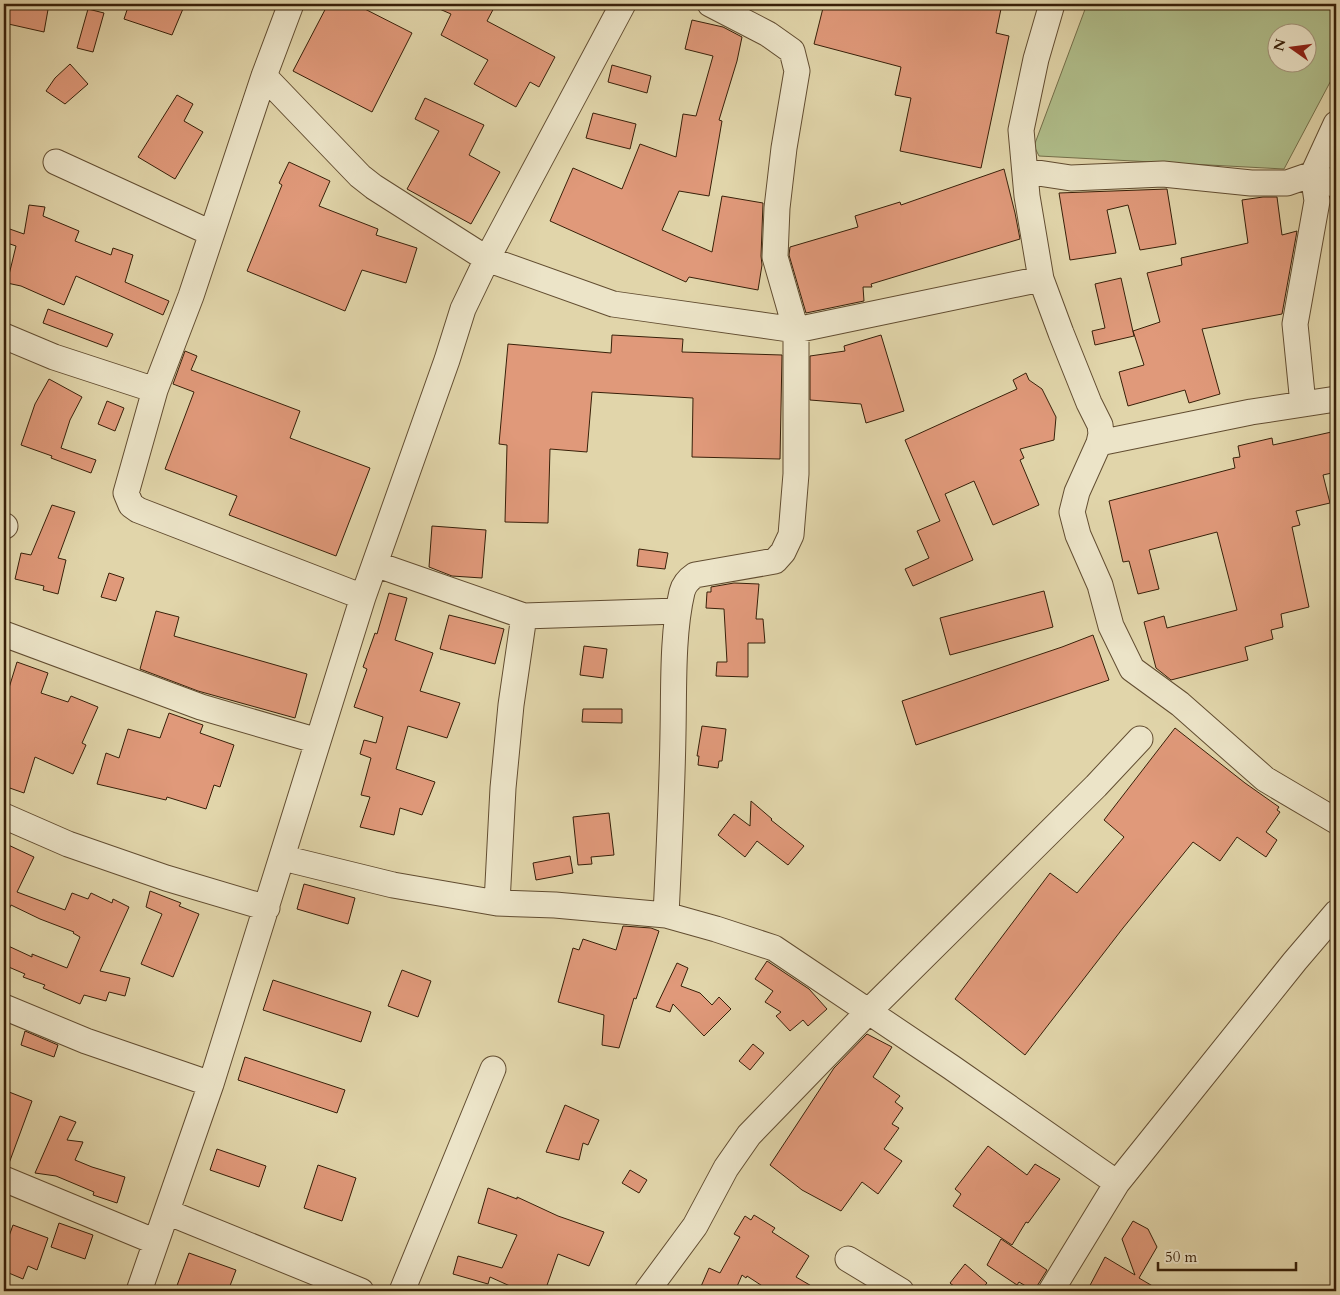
<svg xmlns="http://www.w3.org/2000/svg" width="1340" height="1295" font-family="Cardo,serif">
	<style>
		.green { fill: #b0be8b; stroke: #746f4a; fill-rule: evenodd }
		.building { fill: #e0997a; stroke: #382009 }
		.lines { fill: none; stroke-linecap: round; stroke-linejoin: round }
		.minor-casing { stroke: #624d31; stroke-width: 27 }
		.minor { stroke: #ece4c8; stroke-width: 25 }
	</style>
	<rect width="100%" height="100%" fill="#e1d5aa"/>
	<filter id="stains"><feTurbulence type="fractalNoise" baseFrequency=".004" numOctaves="4"/><feColorMatrix values="0 0 0 0 .2 0 0 0 0 .09 0 0 0 0 .02 0 0 0 .5 -.17"/></filter>
	<radialGradient id="worn" r=".72"><stop offset=".6" stop-color="#630" stop-opacity="0"/><stop offset="1" stop-color="#630" stop-opacity=".3"/></radialGradient>
	<path class="green" d="M1087 4H1336V71L1284 169 1039 156 1034 146ZM1278 32H1308V62H1278Z"/>
	<path class="building" d="M4 4H49L44 32 4 23Z
		M129 4H185L172 35 124 19Z
		M328 4H355L412 33 372 112 293 71Z
		M428 4H496L487 21 555 57 539 87 530 82 516 107 474 84 488 60 441 35 451 14Z
		M824 4H1002L996 33 1009 36 981 168 900 151 911 98 895 95 901 67 814 44Z
		M88 9 104 13 93 52 77 48Z
		M692 20 723 27 742 37 737 61 719 120 722 121 709 196 679 191 662 230 712 252 722 196 763 203 761 256 762 265 758 290 689 277 686 282 550 221 573 168 622 189 640 144 676 157 683 114 696 116 713 56 685 49Z
		M70 64 88 84 65 104 46 91 55 78Z
		M612 65 651 76 647 93 608 82Z
		M177 95 193 104 184 121 203 132 175 179 138 157Z
		M425 98 484 125 469 155 500 172 471 224 407 189 439 131 415 119Z
		M593 113 636 124 630 149 586 138Z
		M289 162 330 181 319 206 378 229 376 235 417 248 406 283 362 270 345 311 247 271 282 185 279 183Z
		M1004 169 1015 213 1020 239 871 284 872 287H863L864 301 806 313 789 255 790 247 858 227 855 216 900 202 901 205Z
		M1167 189 1176 244 1140 250 1128 205 1107 210 1116 253 1070 260 1059 193Z
		M1263 197H1277L1282 235 1297 231 1282 314 1202 329 1220 394 1189 403 1185 390 1128 406 1119 372 1144 365 1133 331 1160 322 1147 273 1182 265 1181 258 1248 243 1242 200Z
		M29 205 45 207 43 216 79 231 75 241 111 255 113 248 133 255 125 282 169 301 163 315 76 276 64 305 21 286 7 283 16 246 4 242V227L24 234Z
		M1121 278 1134 336 1095 345 1092 331 1105 328 1095 284Z
		M48 309 113 334 107 347 43 323Z
		M612 335 683 339 682 352 782 355 780 459 692 457 693 398 592 392 587 452 550 449 548 523 505 522 507 445 499 444 508 344 611 353Z
		M881 335 904 411 866 423 861 404 810 400V356L845 351 844 346Z
		M185 351 197 356 191 370 300 411 290 438 370 468 336 556 229 515 237 496 165 469 194 392 173 384Z
		M1026 373 1029 380 1042 389 1056 417 1054 440 1020 449 1024 458 1020 460 1039 505 993 525 974 481 945 494 973 560 913 586 905 569 929 558 917 531 940 521 905 440 1017 389 1013 380Z
		M49 379 82 397 70 420 61 448 96 460 91 473 51 458 52 456 21 445 35 404Z
		M107 401 124 408 115 431 98 424Z
		M1336 431V472L1323 475 1330 503 1296 511 1300 525 1292 527 1309 607 1281 614 1283 627 1271 630 1273 639 1245 647 1248 660 1171 680 1156 668 1144 622 1164 616 1167 628 1237 610 1217 532 1149 550 1159 589 1138 594 1129 561 1123 562 1109 501 1235 468 1233 458 1240 457 1238 446 1272 438 1273 445Z
		M52 505 75 512 58 558 66 560 58 594 43 590 44 586 15 579 21 553 31 555Z
		M432 526 486 530 482 578 452 576 429 567Z
		M639 549 668 553 665 569 637 566Z
		M109 573 124 578 116 601 101 597Z
		M734 583 759 584 756 619H763L765 643H748V677L716 676 717 662H727L724 609 706 608 707 592H711V587Z
		M1044 591 1053 627 950 655 940 618Z
		M389 593 407 598 395 640 433 653 420 691 460 703 447 738 408 726 396 769 435 782 422 815 400 808 394 835 360 827 370 797 361 795 371 758 360 754 364 740 376 743 383 717 354 707 367 669 363 667 375 633 377 634Z
		M156 611 179 617 174 636 307 674 295 718 198 691 140 669Z
		M449 615 504 629 495 664 440 649Z
		M1093 635 1109 680 916 745 902 701 1062 647Z
		M584 646 607 649 603 678 580 675Z
		M17 662 48 673 41 693 68 702 71 696 98 707 82 743 86 745 73 774 35 757 24 793 4 786V704Z
		M583 709H622V723L582 722Z
		M169 713 203 725 200 733 234 745 220 787 214 785 206 809 167 797 166 800 97 784 106 753 119 758 128 729 160 738Z
		M702 726 726 729 722 761H719L718 768 698 765 699 756H697Z
		M1175 728 1245 783 1279 807 1277 810 1280 812 1266 832 1277 840 1266 857 1237 837 1220 861 1193 842 1123 928 1025 1055 955 999 1050 873 1077 893 1124 837 1104 820Z
		M751 801 772 819 771 820 804 846 788 865 757 841 745 857 718 835 734 814 750 826Z
		M609 813 614 855 591 857 592 864 578 865 573 817Z
		M4 843 34 857 17 892 65 910 72 893 88 899 91 893 112 903 113 899 129 907 100 971 130 978 125 996 109 992 106 1001 84 995 80 1004 43 988 45 985 23 977 25 974 4 965V944L32 957V954L67 968 80 937 73 933 74 932 40 919 11 905 4 920Z
		M570 856 573 873 536 880 533 863Z
		M304 884 355 898 348 924 297 909Z
		M150 891 181 903 179 906 199 914 173 977 141 964 162 914 146 907Z
		M623 926 651 928 659 931 636 999 634 998 619 1048 602 1045 604 1015 558 1002 573 948 579 950 583 939 616 950Z
		M767 961 809 989 827 1009 808 1026 803 1020 790 1031 776 1016 781 1012 765 1002 773 991 755 979Z
		M677 963 688 968 681 986 700 993 712 1005 719 997 731 1009 704 1036 673 1004 670 1012 656 1007Z
		M402 970 431 981 418 1017 388 1006Z
		M273 980 371 1012 361 1042 263 1010Z
		M25 1031 58 1045 54 1057 21 1045Z
		M867 1034 892 1047 873 1077 900 1096 895 1102 903 1108 892 1124 899 1128 884 1149 902 1161 878 1194 862 1182 841 1211 802 1190 770 1165 834 1068Z
		M753 1044 764 1053 750 1070 739 1061Z
		M245 1057 345 1090 337 1113 238 1080Z
		M4 1090 32 1101 8 1166 4 1165Z
		M565 1105 599 1120 588 1145 583 1143 579 1160 546 1152Z
		M60 1116 76 1122 67 1140 83 1142 75 1160 92 1167 125 1177 117 1203 93 1195 94 1192 56 1176 35 1173Z
		M988 1146 1027 1175 1035 1164 1060 1179 1028 1223 1026 1222 1012 1245 953 1206 961 1194 955 1189Z
		M217 1149 266 1166 259 1187 210 1170Z
		M318 1165 356 1178 342 1221 304 1208Z
		M630 1170 647 1180 639 1193 622 1183Z
		M488 1188 517 1199V1197L558 1216 604 1232 589 1266 558 1254 545 1291H521L490 1277 488 1284 453 1274 458 1256 502 1268 517 1235 478 1223Z
		M754 1215 775 1228 772 1232 809 1256 796 1277 820 1291H770L747 1276 746 1278 742 1275 735 1291H699L709 1268 720 1273 740 1237 734 1234 745 1216 751 1220Z
		M1133 1221 1148 1229 1157 1247 1139 1278 1161 1291H1087L1105 1257 1135 1275 1122 1239Z
		M59 1223 93 1235 85 1259 51 1247Z
		M13 1225 48 1238 37 1270 28 1266 23 1279 4 1271V1250Z
		M1001 1239 1047 1270 1034 1291 1019 1282 1017 1285 987 1265Z
		M189 1253 236 1270 228 1291H175Z
		M965 1264 987 1283 980 1291H960L950 1283Z"/>
	<g class="lines">
		<defs>
			<path id="minor" d="M291 4 264 76 191 296 155 390 126 493 131 505 138 510 363 597
				M1052 4 1036 59 1021 130 1027 196 1041 279 1061 333 1089 403 1100 425 1101 434 1099 443 1077 492 1072 512 1078 535 1100 585 1111 626 1132 669 1180 704 1265 779 1336 821
				M264 76 360 176 374 187 487 259 613 304 796 330 1041 279
				M1336 124 1313 174 1336 185
				M56 162 211 233
				M1025 171 1071 178 1163 174 1251 183H1287L1313 174 1317 201 1295 324 1303 404
				M4 336 54 357 155 390
				M1099 443 1251 412 1336 399
				M4 526H5
				M375 564 524 616
				M4 634 201 707 318 741
				M4 816 68 844 166 878 267 908
				M283 858 393 885 497 903 555 905 666 915 716 929 774 948 951 1067 1117 1183 1295 961 1336 913
				M497 903 503 788 511 705 524 616 678 611
				M666 915C669 854 672 794 673 733 674 689 672 634 682 592 684 584 689 579 695 575L775 561 783 552 791 535 796 474V330L775 257 777 208 784 148 797 71 792 51 768 34 710 4
				M4 1007 86 1041 211 1084
				M4 1179 156 1242
				M167 1212 361 1291
				M848 1259 901 1291
				M139 1291 211 1084 363 597 447 360 463 309 487 259 623 4
				M402 1291 493 1069
				M647 1291 695 1226 726 1168 749 1135 868 1012 1096 786 1140 739
				M1051 1291 1117 1183"/>
		</defs>
		<use href="#minor" class="minor-casing"/>
		<use href="#minor" class="minor"/>
	</g>
	<rect width="1340" height="1295" fill="none" stroke="#e1d5aa" stroke-width="20"/>
	<rect x="5" y="5" width="1330" height="1285" fill="none" stroke="#382009" stroke-width="2.5"/>
	<rect x="10" y="10" width="1320" height="1275" fill="none" stroke="#382009"/>
	<g transform="translate(1292 48) rotate(284)"><circle r="24" fill="#ece4c8" stroke="#a4967c"/>
	<path d="M0-4L9 19L0 12L-9 19Z" fill="#8f2418"/>
	<text y="-8" font-size="14" font-weight="bold" text-anchor="middle" fill="#382009">N</text>
	</g>
	<path d="M1158 1262v8h138v-8" fill="none" stroke="#382009" stroke-width="2.5"/>
	<text x="1165" y="1262" font-size="15" fill="#382009" stroke="#ece4c8" stroke-width="4" paint-order="stroke">50 m</text>
	<rect width="100%" height="100%" filter="url(#stains)"/>
	<rect width="100%" height="100%" fill="url(#worn)"/>
</svg>
